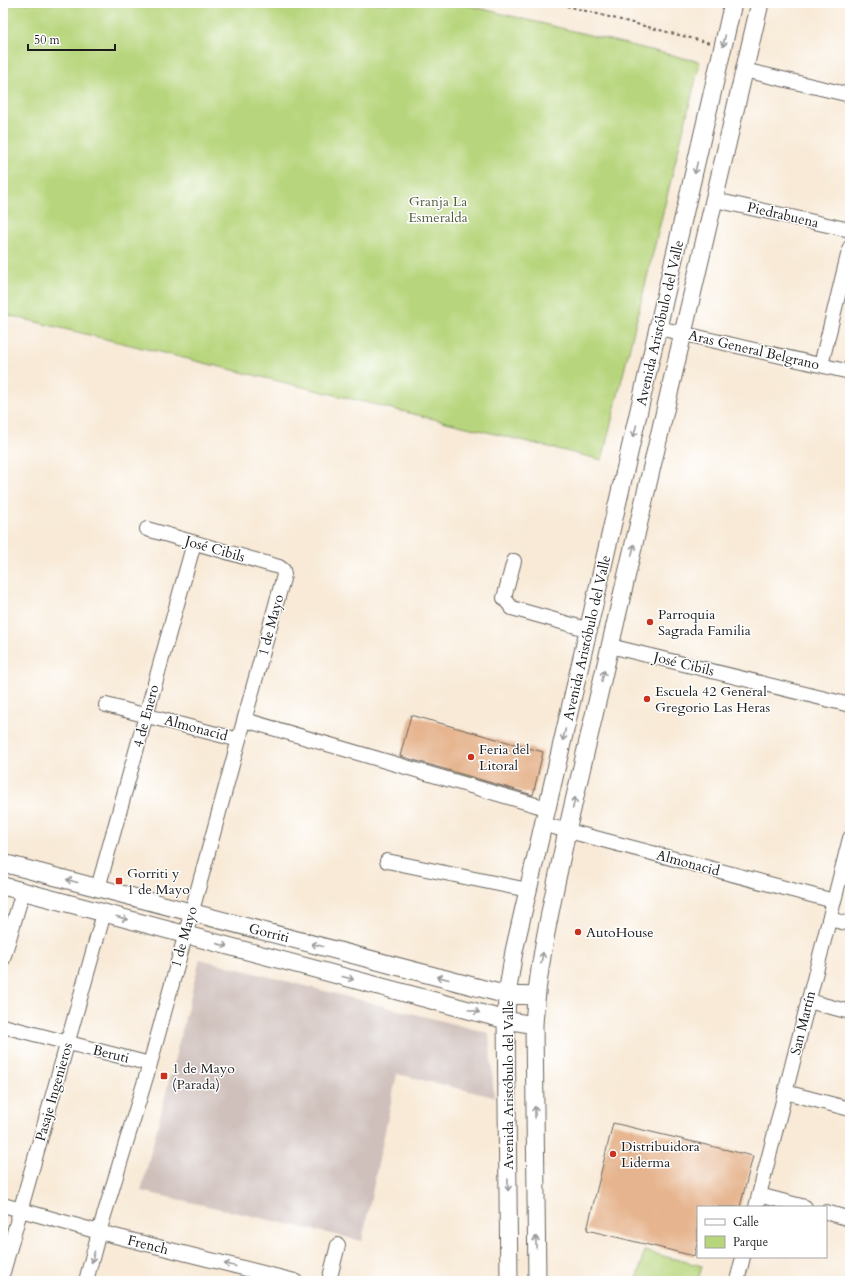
<svg xmlns="http://www.w3.org/2000/svg" width="853" height="1284" font-family="Cardo,serif">
	<style>
		.industrial { fill: #cfc0bb }
		.green { fill: #b7d57b; stroke: #6a784c }
		.building { fill: #e6b58f }
		.lines { fill: none; stroke-linecap: round; stroke-linejoin: round }
		.minor-casing { stroke: #69645d; stroke-width: 16 }
		.major-casing { stroke: #69645d; stroke-width: 19 }
		.path { stroke: #69645d; stroke-width: 2; stroke-dasharray: 3 3; stroke-linecap: butt }
		.minor { stroke: #fff; stroke-width: 14 }
		.major { stroke: #fff; stroke-width: 17 }
		.oneway { stroke: #999 }
		.poi-dot { fill: #c8321e; stroke: #fff; stroke-width: 1.5 }
		.labels { text-anchor: middle; dominant-baseline: central; stroke-width: 3; stroke-linejoin: round; paint-order: stroke }
		.park-label { font-size: 14px; fill: #525d3d; stroke: #fff }
		.street-label { font-size: 14px; fill: #1c1c1c; stroke: #fff }
		.poi-label { font-size: 14px; fill: #1c1c1c; stroke: #fff; text-anchor: start }
	</style>
	<rect width="100%" height="100%" fill="#fff"/>
	<filter id="ink" filterUnits="userSpaceOnUse"><feTurbulence type="fractalNoise" baseFrequency=".025" numOctaves="2"/><feDisplacementMap in="SourceGraphic" scale="8" xChannelSelector="R" yChannelSelector="G"/><feConvolveMatrix kernelMatrix="1 2 1 2 8 2 1 2 1" color-interpolation-filters="sRGB"/></filter>
	<filter id="wash" filterUnits="userSpaceOnUse"><feTurbulence type="fractalNoise" baseFrequency=".012" numOctaves="4" result="noise"/><feDisplacementMap in="SourceGraphic" scale="16" xChannelSelector="R" yChannelSelector="G"/><feGaussianBlur stdDeviation="0.9" result="paint"/><feColorMatrix in="noise" values="0 0 0 0 0 0 0 0 0 0 0 0 0 0 0 0 0 1.4 0 .05"/><feComposite in="paint" operator="in"/></filter>
	<g filter="url(#wash)">
		<rect width="100%" height="100%" fill="#f8ead7"/>
		<path class="industrial" d="M200 959 489 1033 494 1097 397 1074 362 1241 141 1191Z"/>
		<path class="green" d="M3 3H458L700 62 602 460 3 314Z
			M644 1251 702 1266 698 1281H637Z"/>
		<g id="blocks">
			<path class="building" d="M411 715 543 752 533 795 400 756Z
				M613 1123 753 1156 740 1207H698V1240L694 1256 587 1230Z"/>
		</g>
	</g>
	<g filter="url(#ink)">
		<use href="#blocks" fill-opacity="0" stroke="#69645d" stroke-width="1"/>
		<g class="lines">
			<defs>
				<path id="minor" d="M744 70 850 95
					M715 200 850 230
					M659 328 850 372
					M821 365 850 247
					M514 561 504 598 512 608 590 630
					M610 646 850 705
					M106 705 239 740
					M245 720 546 808
					M542 824 834 901
					M387 861 528 890
					M98 888 194 543
					M829 919 850 924
					M3 959 23 891
					M808 1001 850 1012
					M3 1026 150 1064
					M785 1092 850 1109
					M759 1195 805 1207
					M3 1205 99 1232 295 1281
					M756 1207 850 838
					M826 1212 850 1219
					M3 1272 104 913
					M86 1281 99 1232 150 1064 284 575 283 570 279 567 147 529
					M329 1281 338 1245
					M737 1281 743 1257"/>
				<path id="major" d="M3 863 507 995 536 996
					M3 886 506 1020 534 1025
					M509 1281 506 1020 507 995 514 951 733 3
					M537 1281 534 1025C538 959 554 895 567 831L760 3"/>
			</defs>
			<use href="#minor" class="minor-casing"/>
			<use href="#major" class="major-casing"/>
			<path class="path" d="M555 3 710 43"/>
			<use href="#minor" class="minor"/>
			<use href="#major" class="major"/>
		</g>
		<defs><path id="oneway-shaft" d="M-6 0H5M1.5-3L5.5 0L1.5 3" fill="none" stroke-width="1.6" stroke-linecap="round" stroke-linejoin="round"/></defs>
		<g class="oneway">
			<use href="#oneway-shaft" transform="translate(724 41) rotate(103)"/>
			<use href="#oneway-shaft" transform="translate(696 168) rotate(103)"/>
			<use href="#oneway-shaft" transform="translate(635 431) rotate(103)"/>
			<use href="#oneway-shaft" transform="translate(633 550) rotate(-77)"/>
			<use href="#oneway-shaft" transform="translate(603 676) rotate(-77)"/>
			<use href="#oneway-shaft" transform="translate(564 735) rotate(103)"/>
			<use href="#oneway-shaft" transform="translate(574 803) rotate(-77)"/>
			<use href="#oneway-shaft" transform="translate(72 881) rotate(-165)"/>
			<use href="#oneway-shaft" transform="translate(122 918) rotate(16)"/>
			<use href="#oneway-shaft" transform="translate(222 945) rotate(15)"/>
			<use href="#oneway-shaft" transform="translate(317 945) rotate(-166)"/>
			<use href="#oneway-shaft" transform="translate(542 958) rotate(-80)"/>
			<use href="#oneway-shaft" transform="translate(348 978) rotate(15)"/>
			<use href="#oneway-shaft" transform="translate(443 978) rotate(-166)"/>
			<use href="#oneway-shaft" transform="translate(474 1011) rotate(15)"/>
			<use href="#oneway-shaft" transform="translate(535 1112) rotate(-91)"/>
			<use href="#oneway-shaft" transform="translate(508 1185) rotate(89)"/>
			<use href="#oneway-shaft" transform="translate(536 1242) rotate(-91)"/>
			<use href="#oneway-shaft" transform="translate(93 1257) rotate(105)"/>
			<use href="#oneway-shaft" transform="translate(230 1265) rotate(-166)"/>
		</g>
	</g>
	<g class="poi-dot">
		<circle cx="650" cy="622" r="4"/>
		<circle cx="647" cy="699" r="4"/>
		<circle cx="471" cy="757" r="4"/>
		<rect x="115" y="877" width="8" height="8" rx="2"/>
		<circle cx="578" cy="932" r="4"/>
		<rect x="160" y="1072" width="8" height="8" rx="2"/>
		<circle cx="613" cy="1154" r="4"/>
	</g>
	<g class="labels">
		<g class="park-label">
			<text x="438" y="201">Granja La<tspan x="438" dy="16">Esmeralda</tspan></text>
		</g>
		<g class="street-label">
			<text transform="translate(783 215) rotate(13)">Piedrabuena</text>
			<text transform="translate(660 323) rotate(-77)">Avenida Aristóbulo del Valle</text>
			<text transform="translate(754 350) rotate(13)">Aras General Belgrano</text>
			<text transform="translate(215 549) rotate(16)">José Cibils</text>
			<text transform="translate(271 625) rotate(-75)">1 de Mayo</text>
			<text transform="translate(587 638) rotate(-77)">Avenida Aristóbulo del Valle</text>
			<text transform="translate(684 664) rotate(14)">José Cibils</text>
			<text transform="translate(146 716) rotate(-75)">4 de Enero</text>
			<text transform="translate(196 728) rotate(15)">Almonacid</text>
			<text transform="translate(688 863) rotate(15)">Almonacid</text>
			<text transform="translate(269 933) rotate(14)">Gorriti</text>
			<text transform="translate(184 937) rotate(-74)">1 de Mayo</text>
			<text transform="translate(803 1023) rotate(-76)">San Martín</text>
			<text transform="translate(111 1054) rotate(14)">Beruti</text>
			<text transform="translate(508 1085) rotate(-90)">Avenida Aristóbulo del Valle</text>
			<text transform="translate(54 1092) rotate(-74)">Pasaje Ingenieros</text>
			<text transform="translate(148 1245) rotate(14)">French</text>
		</g>
		<g class="poi-label">
			<text x="658" y="614">Parroquia<tspan x="658" dy="16">Sagrada Familia</tspan></text>
			<text x="655" y="691">Escuela 42 General<tspan x="655" dy="16">Gregorio Las Heras</tspan></text>
			<text x="479" y="749">Feria del<tspan x="479" dy="16">Litoral</tspan></text>
			<text x="127" y="873">Gorriti y<tspan x="127" dy="16">1 de Mayo</tspan></text>
			<text x="586" y="932">AutoHouse</text>
			<text x="172" y="1068">1 de Mayo<tspan x="172" dy="16">(Parada)</tspan></text>
			<text x="621" y="1146">Distribuidora<tspan x="621" dy="16">Liderma</tspan></text>
		</g>
	</g>
	<rect width="853" height="1284" fill="none" stroke="#fff" stroke-width="16"/>
	<rect x="697" y="1206" width="130" height="52" fill="#ffffff" stroke="#a4a4a4"/>
	<rect x="705" y="1219" width="20" height="6" fill="#ffffff" stroke="#a4a4a4"/>
	<text x="733" y="1226" font-size="12" fill="#1c1c1c">Calle</text>
	<rect x="705" y="1236" width="20" height="12" fill="#b7d57b" stroke="#a4a4a4"/>
	<text x="733" y="1246" font-size="12" fill="#1c1c1c">Parque</text>
	<path d="M28 44v6h87v-6" fill="none" stroke="#1c1c1c" stroke-width="2"/>
	<text x="34" y="44" font-size="12" fill="#1c1c1c" stroke="#ffffff" stroke-width="3" paint-order="stroke">50 m</text>
</svg>
